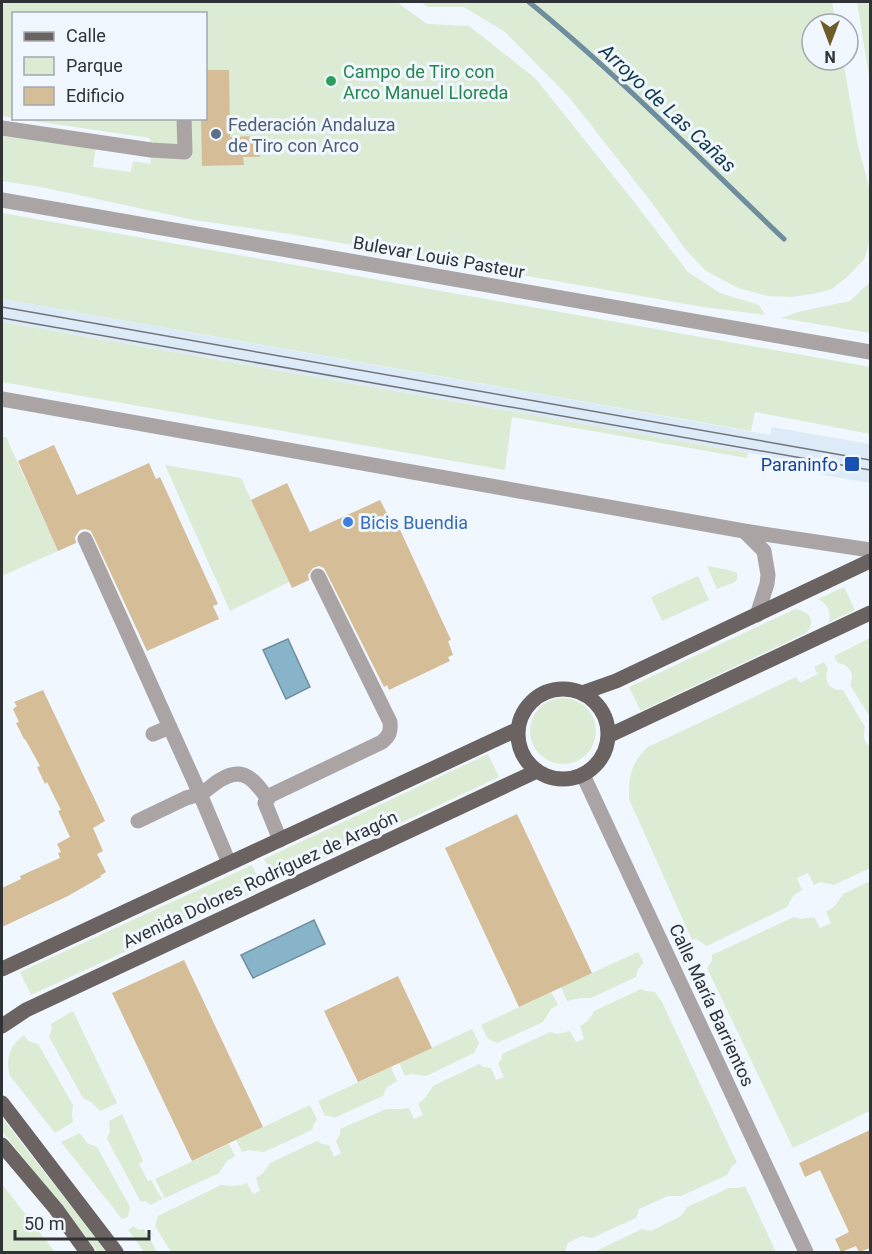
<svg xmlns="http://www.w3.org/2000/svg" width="872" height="1254" font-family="Roboto,sans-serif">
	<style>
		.built { fill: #ddebf8 }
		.green { fill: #dcebd3 }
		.water { fill: #88b4ca; stroke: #6e8d9e; stroke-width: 1.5 }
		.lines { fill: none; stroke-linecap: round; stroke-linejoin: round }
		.stream { stroke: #6e8d9e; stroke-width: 5 }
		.building { fill: #d5bd98 }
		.minor { stroke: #aaa5a4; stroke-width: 15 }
		.major { stroke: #6b6361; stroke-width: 15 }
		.tram { stroke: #71757a; stroke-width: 1.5 }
		.leisure-dot { fill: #2e9e5b; stroke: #f0f7fe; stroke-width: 2 }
		.service-dot { fill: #5c6f8a; stroke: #f0f7fe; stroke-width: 2 }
		.transit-dot { fill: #1a4fb4; stroke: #f0f7fe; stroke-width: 2 }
		.shop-dot { fill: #3f7fe0; stroke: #f0f7fe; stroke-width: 2 }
		.labels { text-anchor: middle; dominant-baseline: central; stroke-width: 6; stroke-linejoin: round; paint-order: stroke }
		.leisure-label { font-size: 18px; fill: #27864d; stroke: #f0f7fe; text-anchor: start }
		.service-label { font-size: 18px; fill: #4e5e75; stroke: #f0f7fe; text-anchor: start }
		.street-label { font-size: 18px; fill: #303336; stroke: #f0f7fe }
		.transit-label { font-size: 18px; fill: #164399; stroke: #f0f7fe; text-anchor: end }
		.shop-label { font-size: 18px; fill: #366cbe; stroke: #f0f7fe; text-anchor: start }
		.water-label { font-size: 20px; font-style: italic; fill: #143a4b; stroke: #f0f7fe }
	</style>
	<rect width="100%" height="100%" fill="#f0f7fe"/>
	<path class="built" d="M2 299 770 435 772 427 870 444V483L765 465 766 456 2 322Z"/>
	<path class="green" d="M2 2H397L427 24 469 26 535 78 631 198 688 272 720 293 759 305 765 315 703 307 296 235 194 220 41 187 2 181V133L96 147 93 167 131 172 133 161 151 164 150 138 20 119 206 118V14H14L13 118 2 116Z
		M421 2H832L836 24H812V60H843L858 146 870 190V238L865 258 848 276 832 289 813 294 791 297 768 296 738 288 706 271 686 250 652 203 569 97 505 32 464 7H428Z
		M857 2H870V83Z
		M2 213 870 367V434L755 412 751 431 2 299Z
		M870 282V333L781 318 798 312 850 301Z
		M2 322 748 453 747 458 512 417 505 470 2 382Z
		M2 437H6L58 551 2 576Z
		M165 465 241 478 289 582 230 611Z
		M707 566 733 571 737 573V579L735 582 717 589Z
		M698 576 709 600 662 621 651 597Z
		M844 587 855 610 829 622C831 610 828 605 818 599Z
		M795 609C810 611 817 621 806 633L641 711 629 687Z
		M870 638V717L850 685C855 674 850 665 838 663L834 656Z
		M824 662 828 669C823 681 829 691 843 690L865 727C863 735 863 742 870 746V868L834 885 820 882 814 885 808 873 797 878 802 890 793 896 787 907 707 946 696 939 692 940 629 799C629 775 630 767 646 748L796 677 800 683 818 674 814 667Z
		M530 731a33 33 0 1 1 66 0a33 33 0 1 1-66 0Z
		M488 754 499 777 275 882 264 859Z
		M252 865 263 888 31 995 20 972Z
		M870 881V1111L793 1148 707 968 712 961V955L794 917 801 919 814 917 820 928 831 923 826 912 835 906 843 894Z
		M638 952 644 963 638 969 636 977 591 998H580L567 1001 561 987Z
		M641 989 645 991 655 992 662 1002 737 1163 732 1166 727 1175 681 1196H668L639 1209 636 1218 592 1238 582 1236 568 1243 565 1251 562 1252H171L155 1226 158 1216 221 1185C231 1186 239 1187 247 1183L253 1194 260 1191 256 1178 263 1173 270 1163 317 1141 322 1144 329 1145 334 1157 341 1153 336 1141 340 1135V1129L386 1109H403L409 1108 414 1119 423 1115 418 1104 425 1098 433 1086 479 1064 484 1067 491 1068 496 1080 504 1077 498 1064 502 1058V1054L550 1032 557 1034 570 1031 576 1042 584 1039 580 1026C587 1023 591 1018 594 1011Z
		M551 992 558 1005 551 1009 543 1022 497 1043 488 1039 481 1025Z
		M73 1011 117 1103 100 1111 91 1102 83 1098 49 1037 52 1029 51 1024Z
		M472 1029 479 1043 474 1053 426 1076 411 1074 405 1076 399 1063Z
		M24 1035 28 1041 38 1044 73 1105 72 1115 73 1122 55 1133 10 1076C5 1059 10 1045 24 1035Z
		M391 1067 397 1081 386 1088 383 1096 334 1118 330 1116H325L318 1101Z
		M310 1105 317 1120 314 1124 312 1130 264 1152 249 1150 242 1152 236 1140Z
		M122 1114 143 1161 139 1164 148 1181 151 1180 162 1199 151 1205 145 1201 141 1202 107 1139 110 1131 109 1121Z
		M2 1118 107 1252H98L2 1131Z
		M80 1133 87 1143 97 1147 130 1207 128 1217 122 1219 61 1142Z
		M229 1144 235 1156 227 1161 219 1173 165 1198 155 1179Z
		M2 1184 55 1252H2Z
		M745 1186 776 1252H596V1251L642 1229 651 1231 681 1216 687 1207 729 1188H740Z
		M133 1226 139 1230 144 1229 157 1252H144L128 1230Z"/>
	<path class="water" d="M288 639 310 687 286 699 263 650Z
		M314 920 325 944 253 978 241 955Z"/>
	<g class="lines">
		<path class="stream" d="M529 2C618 75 700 159 784 239"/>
	</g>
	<path class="building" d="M206 70H229L230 137 259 136 260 157H243L244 165 202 166 201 118H206Z
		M54 445 77 495 149 463 156 479 160 477 218 604 213 606 219 619 147 651 91 531 85 529 80 530 75 537 76 543 58 551 18 461Z
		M287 483 310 532 380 500 391 521 395 519 451 640 448 641 453 655 448 657 450 661 389 690 387 685 384 687 324 568 319 566 313 568 308 575 309 580 292 588 251 500Z
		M43 690 105 821 93 828 103 851 97 854 106 872 100 876 101 877 68 896 2 927V888L21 879 20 876 60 858 58 853 61 852 57 844 70 837 58 811 61 810 47 782 45 784 37 767 40 766 25 739H24L16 723 19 722 13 709 17 706 14 702Z
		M517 814 592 973 519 1007 445 848Z
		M184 960 263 1127 192 1161 112 993Z
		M398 976 432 1048 358 1082 324 1011Z
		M870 1130V1248L859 1252 856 1246 841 1252 835 1239 849 1232 820 1170 805 1177 799 1163Z"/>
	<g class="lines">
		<path class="minor" d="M2 128 151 150 185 152 184 118
			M2 200 870 352
			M2 399 744 531 870 550
			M744 531 764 551 768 575 767 584 757 615
			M85 539 200 794C208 790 213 784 220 780 244 765 255 781 268 799
			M153 734 170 727
			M583 775 806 1252
			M138 821 186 798 200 794 229 863
			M280 840 265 803 269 796 382 742C389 736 391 732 390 722L318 576"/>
		<path class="major" d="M518 734a45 45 0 1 1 90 0a45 45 0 1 1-90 0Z
			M582 693 616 681 870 561
			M608 736 870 613
			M2 969 516 730
			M2 1026 26 1010 537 771
			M2 1103 116 1252
			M2 1145 56 1209 87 1252"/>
		<path class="tram" d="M2 307 870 460
			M2 318 870 470"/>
	</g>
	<circle class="leisure-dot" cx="331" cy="81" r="6"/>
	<circle class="service-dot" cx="216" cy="134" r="6"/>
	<rect class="transit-dot" x="844" y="456" width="16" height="16" rx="3"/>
	<circle class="shop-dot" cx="348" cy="522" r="6"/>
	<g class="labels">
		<g class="leisure-label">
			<text x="343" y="71">Campo de Tiro con<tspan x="343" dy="21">Arco Manuel Lloreda</tspan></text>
		</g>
		<g class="service-label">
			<text x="228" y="124">Federación Andaluza<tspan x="228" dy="21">de Tiro con Arco</tspan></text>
		</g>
		<g class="street-label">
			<text transform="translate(439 257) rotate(10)">Bulevar Louis Pasteur</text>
			<text transform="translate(260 879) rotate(-25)">Avenida Dolores Rodríguez de Aragón</text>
			<text transform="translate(712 1005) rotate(65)">Calle María Barrientos</text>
		</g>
		<g class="transit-label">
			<text x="838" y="464">Paraninfo</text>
		</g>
		<g class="shop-label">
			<text x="360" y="522">Bicis Buendia</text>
		</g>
		<g class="water-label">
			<text transform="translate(668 108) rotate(43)">Arroyo de Las Cañas</text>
		</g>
	</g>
	<rect width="872" height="1254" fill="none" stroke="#303336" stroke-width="6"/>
	<rect x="12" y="12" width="195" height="108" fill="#f0f7fe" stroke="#a3a9ae" stroke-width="1.5"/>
	<rect x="24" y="32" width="30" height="9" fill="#6b6361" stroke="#a3a9ae" stroke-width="1.5"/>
	<text x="66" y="42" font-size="18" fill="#303336">Calle</text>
	<rect x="24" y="57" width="30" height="18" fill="#dcebd3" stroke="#a3a9ae" stroke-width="1.5"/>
	<text x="66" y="72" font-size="18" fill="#303336">Parque</text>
	<rect x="24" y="87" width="30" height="18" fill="#d5bd98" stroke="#a3a9ae" stroke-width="1.5"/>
	<text x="66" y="102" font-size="18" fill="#303336">Edificio</text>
	<g transform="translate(830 42) rotate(180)"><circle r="28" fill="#f0f7fe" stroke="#a3a9ae" stroke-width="1.5"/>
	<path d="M0-4.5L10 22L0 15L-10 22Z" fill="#6e5b29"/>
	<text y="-9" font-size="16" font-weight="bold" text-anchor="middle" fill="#303336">N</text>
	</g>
	<path d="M15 1230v9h134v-9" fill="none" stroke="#303336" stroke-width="3"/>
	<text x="24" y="1230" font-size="18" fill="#303336" stroke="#f0f7fe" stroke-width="4.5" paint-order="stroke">50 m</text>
</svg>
